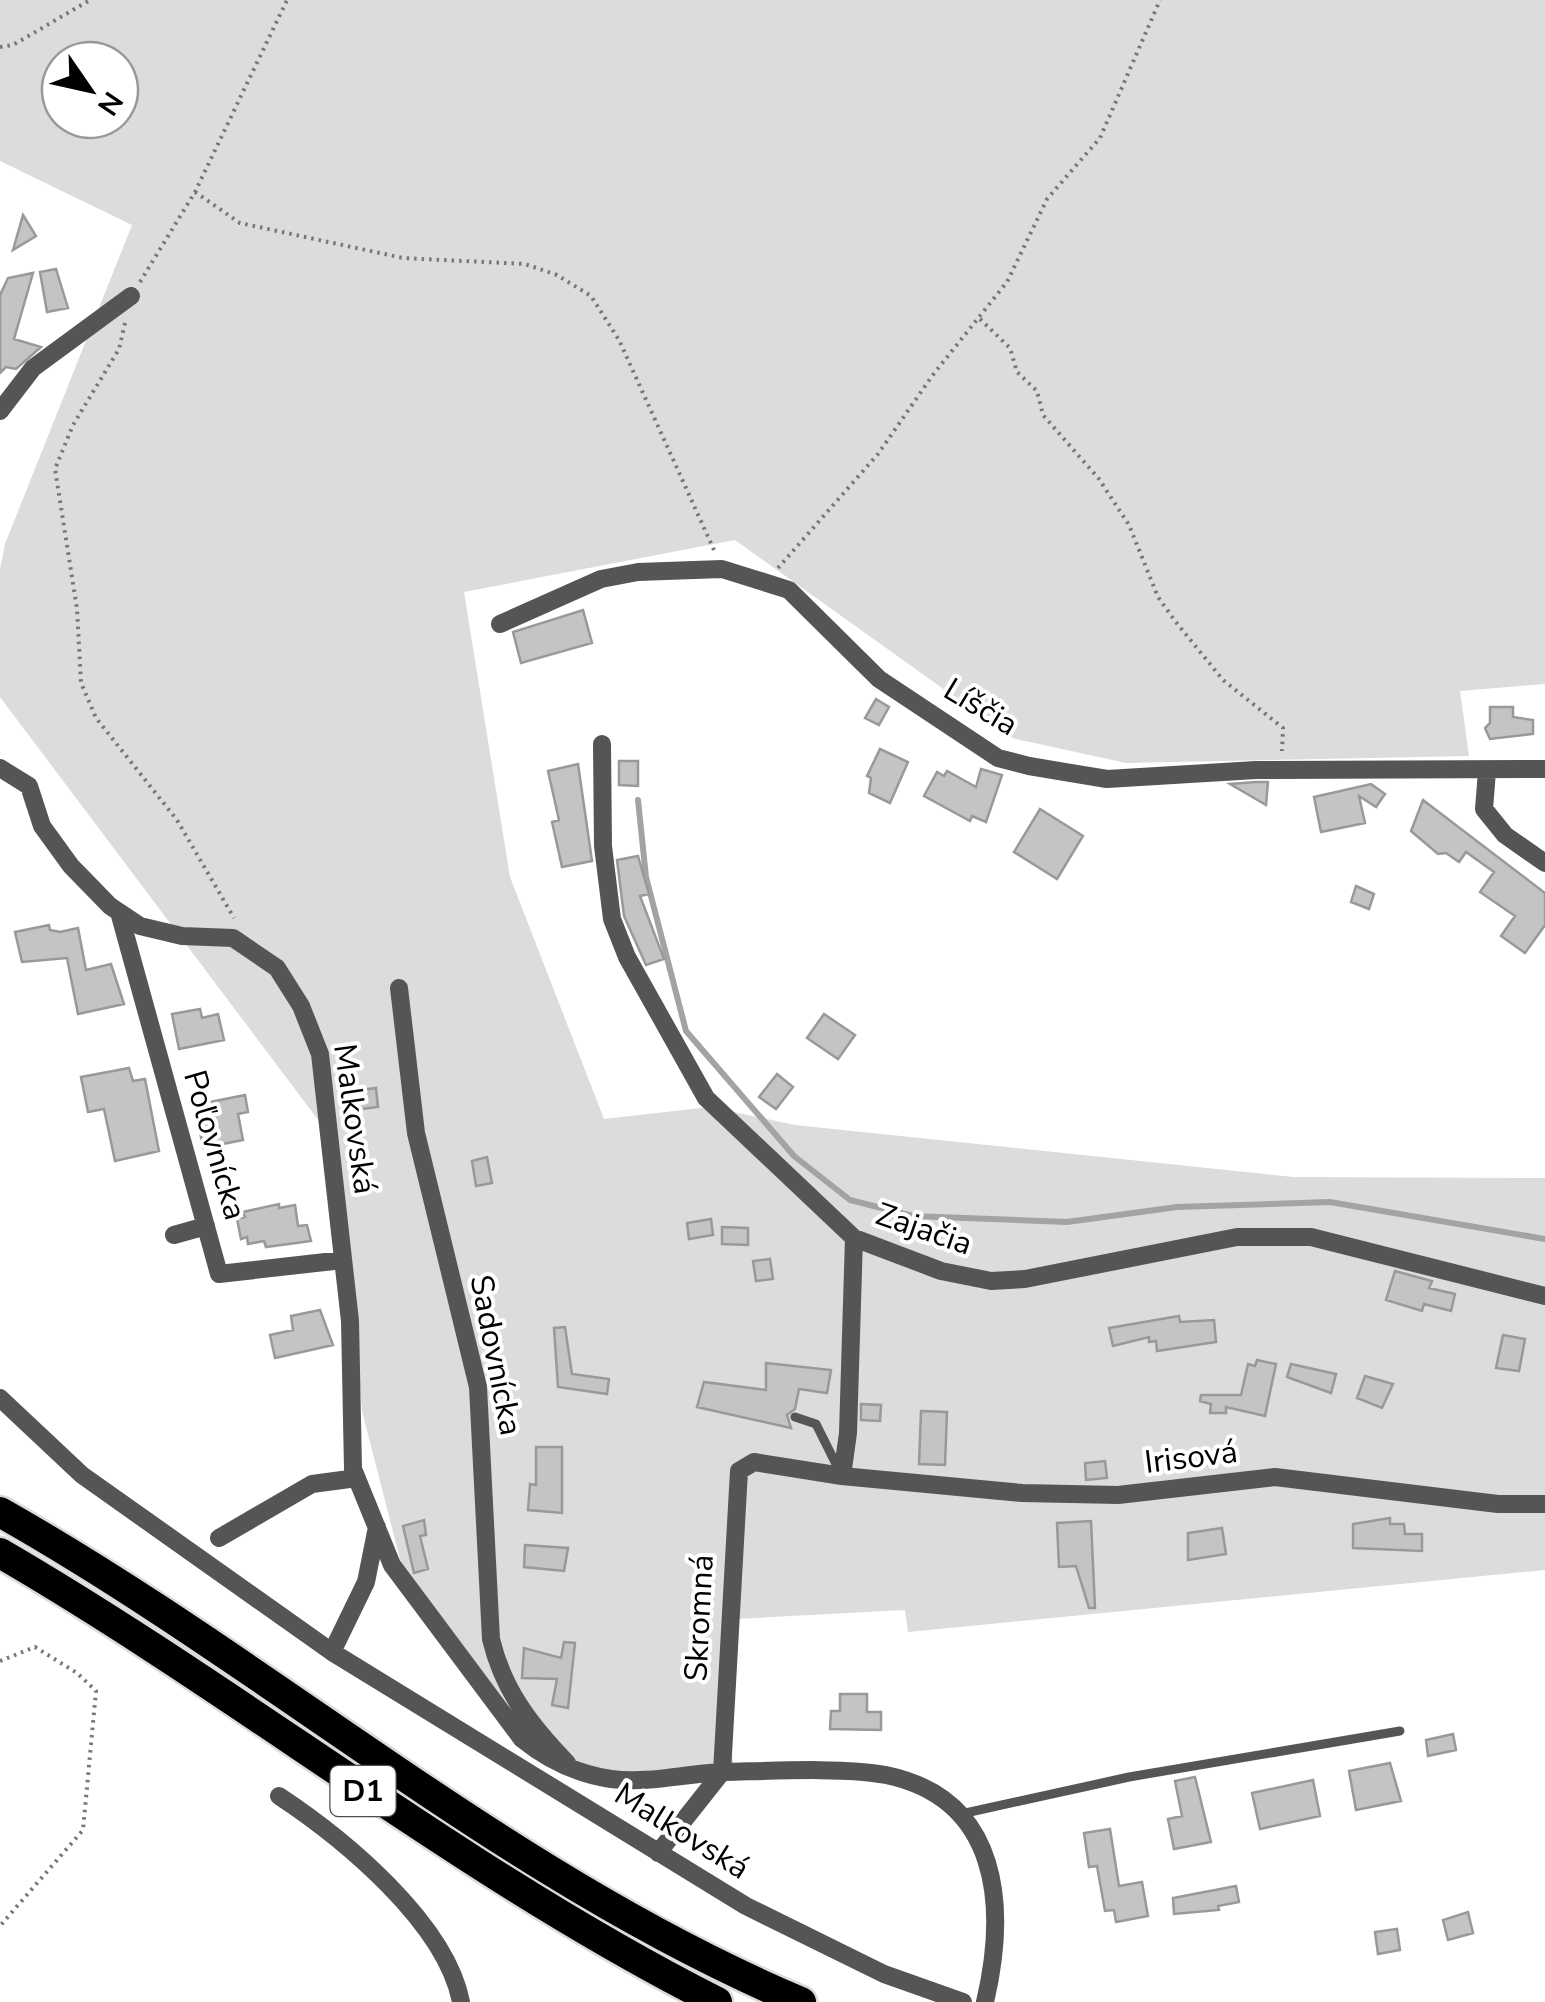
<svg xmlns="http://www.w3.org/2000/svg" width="1545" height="2002" font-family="'Nunito Sans',sans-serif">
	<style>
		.green { fill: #dcdcdc; fill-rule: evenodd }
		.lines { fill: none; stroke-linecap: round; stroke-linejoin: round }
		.stream { stroke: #a3a3a3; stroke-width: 6 }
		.building { fill: #c4c4c4; stroke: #999; stroke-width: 2.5 }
		.highway-casing { stroke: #dbdbdb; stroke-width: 35 }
		.path { stroke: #777; stroke-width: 4; stroke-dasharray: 2.5 5; stroke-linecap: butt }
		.lane { stroke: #555; stroke-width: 9 }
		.street { stroke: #555; stroke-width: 18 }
		.highway { stroke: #000; stroke-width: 30 }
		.labels { text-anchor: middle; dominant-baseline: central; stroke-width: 8; stroke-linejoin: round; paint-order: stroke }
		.shield { fill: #fff; stroke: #4c4c4c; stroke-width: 2.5 }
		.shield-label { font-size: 30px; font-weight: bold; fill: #000 }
		.street-label { font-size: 32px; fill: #000; stroke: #fff }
	</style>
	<rect width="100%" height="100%" fill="#fff"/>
	<path class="green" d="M0 0H1545V684L1460 691 1469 756 1126 763 1012 738 735 540 464 592 510 877 604 1119 710 1107 795 1125 1293 1177 1545 1178V1570L908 1632 905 1610 735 1619 728 1742 734 1764 643 1781 566 1762 536 1746 402 1567 362 1411 340 1149 0 697V569L5 544 132 225 0 161ZM60 60H120V120H60Z"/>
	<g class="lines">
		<path class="stream" d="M638 800 646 877 686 1031 794 1156 850 1200 913 1216 1067 1222 1177 1207 1330 1202 1545 1239"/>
	</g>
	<path class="building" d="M23 215 36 236 13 250Z
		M56 269 68 308 47 312 40 272Z
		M33 273 14 339 41 347 16 369 6 367 0 373V295L8 278Z
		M583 610 592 643 521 663 513 632Z
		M876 699 889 707 879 725 865 718Z
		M1490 707H1513V717L1533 720V734L1490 739 1485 728 1490 723Z
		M880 749 908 762 890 803 869 793 871 778 867 776Z
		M619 761H638V786L619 785Z
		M578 764 592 861 562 867 552 822 559 820 548 771Z
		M981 769 1002 775 986 822 972 816 970 821 924 796 937 772 944 776 947 771 976 787Z
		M1268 782 1266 805 1230 784 1256 782Z
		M1371 784 1385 794 1376 807 1359 796 1365 823 1321 832 1314 797Z
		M1423 800 1545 893V925L1525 953 1501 936 1515 916 1480 892 1494 872 1466 852 1459 862 1446 853 1438 854 1411 831Z
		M1040 809 1083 836 1057 879 1014 852Z
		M638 856 649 894 640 896 664 959 646 965 624 916 617 860Z
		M1356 886 1374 894 1369 909 1351 902Z
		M49 925 50 930 60 932 78 928 86 970 111 964 124 1004 78 1014 67 958 22 962 15 932Z
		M200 1009 202 1018 218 1014 224 1040 179 1049 172 1014Z
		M824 1014 855 1035 838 1059 807 1038Z
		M129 1068 133 1081 145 1079 159 1151 115 1161 104 1109 88 1112 81 1077Z
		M777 1074 793 1087 776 1109 759 1097Z
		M376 1088 378 1107 361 1109 360 1090Z
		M245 1095 248 1112 238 1114 243 1140 203 1148 195 1105Z
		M487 1157 492 1183 476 1186 472 1161Z
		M279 1204V1208L295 1205 298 1226 307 1225 311 1241 266 1247 264 1241 248 1244 247 1237 241 1239 237 1219 245 1217 243 1212Z
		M711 1219 713 1235 689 1239 687 1223Z
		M722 1227 748 1228V1245L722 1244Z
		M770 1259 773 1279 756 1281 753 1261Z
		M1395 1271 1432 1281 1429 1288 1455 1294 1451 1311 1424 1304 1422 1311 1386 1300Z
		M320 1310 333 1345 275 1358 270 1335 293 1330 291 1316Z
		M1179 1316 1180 1322 1214 1320 1216 1342 1157 1351 1156 1341 1149 1342V1337L1113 1346 1109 1328Z
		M565 1327 572 1374 609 1379 607 1394 558 1387 554 1328Z
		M1503 1335 1525 1339 1519 1371 1496 1368Z
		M1257 1360 1276 1364 1265 1416 1226 1407V1413H1210L1211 1404 1200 1401 1201 1395H1241L1248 1364 1255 1366Z
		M766 1363 831 1370 827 1393 799 1389 795 1409 787 1415 791 1428 697 1407 704 1382 766 1390Z
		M1291 1364 1336 1374 1331 1393 1287 1377Z
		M1365 1376 1393 1384 1382 1408 1357 1398Z
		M861 1404 881 1405 880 1421 861 1420Z
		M921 1411 947 1412 945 1465 919 1464Z
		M536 1447H562V1513L528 1510 530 1484 536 1485Z
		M1105 1461 1107 1478 1086 1480 1085 1463Z
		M1390 1518V1524H1404L1405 1534H1422V1551L1353 1548V1524Z
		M424 1520 426 1535 420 1536 428 1569 414 1573 403 1526Z
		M1091 1521 1095 1608H1089L1076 1566 1059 1567 1057 1523Z
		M1222 1528 1226 1554 1188 1560V1533Z
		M525 1545 568 1548 564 1571 524 1567Z
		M564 1642 575 1643 568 1708 552 1705 557 1679 522 1678 524 1648 561 1658Z
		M840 1694H867V1712H881V1730L830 1729 831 1711H840Z
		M1453 1734 1456 1750 1428 1756 1426 1740Z
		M1390 1763 1401 1801 1356 1810 1349 1771Z
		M1195 1777 1211 1842 1174 1849 1168 1819 1182 1816 1175 1781Z
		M1313 1780 1320 1816 1260 1829 1252 1793Z
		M1110 1829 1119 1886 1142 1882 1148 1916 1116 1922 1114 1910 1105 1911 1097 1866 1089 1867 1084 1833Z
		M1236 1886 1239 1902 1218 1906 1219 1910 1174 1914 1173 1898Z
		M1468 1912 1473 1933 1448 1940 1443 1920Z
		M1397 1929 1400 1950 1378 1954 1375 1932Z"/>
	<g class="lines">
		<defs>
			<path id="highway" d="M0 1512C272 1666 511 1880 801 2002
				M0 1553C244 1695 464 1874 717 2002"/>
		</defs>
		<use href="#highway" class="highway-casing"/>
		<path class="path" d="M0 47 13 45 90 0
			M195 192 240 223 403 258 525 264 557 275 591 296 619 340 714 550
			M140 282 195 192 287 0
			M980 319 1010 348 1017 372 1037 391 1043 415 1099 479 1129 525 1158 597 1175 621 1223 680 1283 728 1282 751
			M125 323 119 349 73 425 55 469 77 609 81 683 96 718 177 820 234 918
			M778 568 878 454 932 376 1007 282 1047 199 1100 138 1160 0
			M0 1661 35 1647 77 1673 96 1691 83 1830 0 1926"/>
		<path class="lane" d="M795 1417 816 1424 841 1474
			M961 1814 1129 1777 1400 1731"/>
		<path class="street" d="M0 411 33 368 131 296
			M500 624 601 579 638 572 722 569 789 590 879 679 998 758 1029 766 1107 779 1256 770 1545 769
			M602 744 603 846 612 919 627 957 706 1098 854 1238 941 1271 991 1281 1025 1279 1237 1237H1311L1545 1296
			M0 768 29 786 42 826 71 866 110 906 140 926 182 936 233 938 277 968 301 1006 320 1054 350 1321 353 1469 392 1565 522 1739C548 1760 577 1774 611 1779 650 1784 687 1773 725 1772 769 1771 844 1767 886 1775 1001 1799 1007 1908 985 2002
			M1487 771 1484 809 1505 835 1545 863
			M119 912 219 1274 343 1260
			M399 988 416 1133 478 1387 491 1639C503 1690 531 1726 567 1763
			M174 1235 206 1226
			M0 1398 82 1475 332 1652 746 1906 884 1974 963 2002
			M842 1476 1022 1493 1118 1495 1275 1477 1498 1504H1545
			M219 1538 312 1484 357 1478
			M332 1652 366 1582 377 1527
			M279 1796C344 1839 446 1923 461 2002
			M658 1853 722 1772 739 1471 754 1462 842 1476 848 1433 854 1238"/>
		<use href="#highway" class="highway"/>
	</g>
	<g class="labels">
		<rect class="shield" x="330.5" y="1766" width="65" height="50" rx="8"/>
		<g class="shield-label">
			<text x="363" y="1791">D1</text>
		</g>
		<g class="street-label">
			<text transform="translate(981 707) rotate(31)">Líščia</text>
			<text transform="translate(355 1119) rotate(82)">Malkovská</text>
			<text transform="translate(215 1145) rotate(74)">Poľovnícka</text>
			<text transform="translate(924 1229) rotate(19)">Zajačia</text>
			<text transform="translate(496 1355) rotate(79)">Sadovnícka</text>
			<text transform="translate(1191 1457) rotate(-7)">Irisová</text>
			<text transform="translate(699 1618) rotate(-87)">Skromná</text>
			<text transform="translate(682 1831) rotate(32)">Malkovská</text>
		</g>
	</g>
	<g transform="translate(90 90) rotate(124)"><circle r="48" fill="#ffffff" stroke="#999999" stroke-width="2.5"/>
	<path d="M0-8L18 38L0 25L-18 38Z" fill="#000000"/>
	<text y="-15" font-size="28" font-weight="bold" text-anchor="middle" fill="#000000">N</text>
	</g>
</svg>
